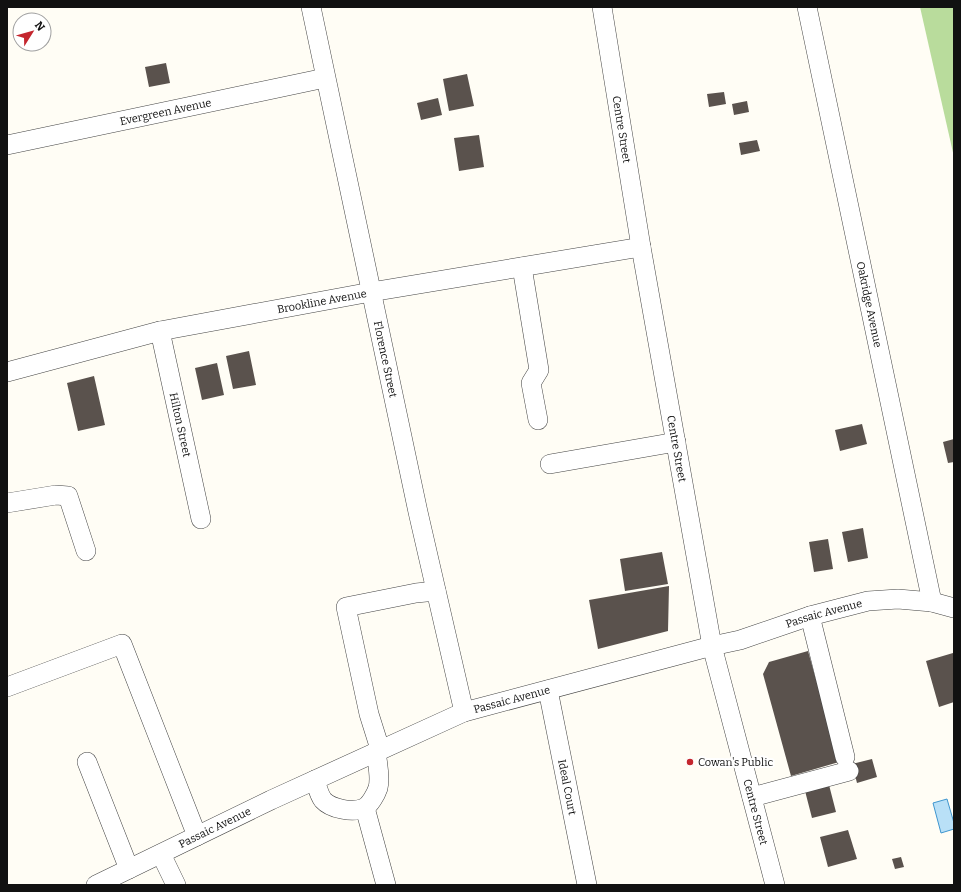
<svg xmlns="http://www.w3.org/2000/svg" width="961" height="892" font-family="Bitter,serif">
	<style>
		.forest { fill: #b9dc9c }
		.water { fill: #b9e0f7; stroke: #3f96cf }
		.building { fill: #5a524d }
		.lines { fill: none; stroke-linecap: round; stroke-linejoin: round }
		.minor-casing { stroke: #444; stroke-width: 20 }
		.minor { stroke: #fff; stroke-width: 19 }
		.poi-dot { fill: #c4262e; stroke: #fff; stroke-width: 1.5 }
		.labels { text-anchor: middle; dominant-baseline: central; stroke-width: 4; stroke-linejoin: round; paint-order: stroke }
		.street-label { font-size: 11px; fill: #111; stroke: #fff }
		.poi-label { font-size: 11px; fill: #111; stroke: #fff; text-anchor: start }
	</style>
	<rect width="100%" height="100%" fill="#fffdf5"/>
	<path class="forest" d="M920 7H954V157Z"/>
	<path class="water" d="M947 799 954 823V829L941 833 933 803Z"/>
	<path class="building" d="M45 25 49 42 44 43V26Z
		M166 63 170 83 149 87 145 67Z
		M467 74 474 106 449 111 443 79Z
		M724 92 726 104 709 107 707 94Z
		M438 98 442 115 421 120 417 103Z
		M747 101 749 112 734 115 732 104Z
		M479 135 484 167 459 171 454 138Z
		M757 140 760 151 741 155 739 143Z
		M249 351 256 385 233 389 226 356Z
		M217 363 224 395 202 400 195 368Z
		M94 376 105 425 78 431 67 383Z
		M862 424 867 444 840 451 835 430Z
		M954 439V462L948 463 943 442Z
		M863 528 868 558 848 562 842 532Z
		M828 539 833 569 814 572 809 542Z
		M662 552 668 584 625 591 620 559Z
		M669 586 668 631 598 649 589 600Z
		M808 651 839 762 791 776 763 674 769 662Z
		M953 653 954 657V702L939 707 926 661Z
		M872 759 877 777 857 783 852 764Z
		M828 781 836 812 812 818 804 787Z
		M848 830 857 859 828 867 820 837Z
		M901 857 904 867 895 869 892 859Z"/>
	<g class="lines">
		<defs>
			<g id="minor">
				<path id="s1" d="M311 7 418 512 464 712"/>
				<path id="s2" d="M602 7 641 247 712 646 775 885"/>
				<path id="s3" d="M807 7 932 602"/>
				<path id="s4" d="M7 145 325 78"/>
				<path d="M522 267 539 370 531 383 538 420"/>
				<path id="s5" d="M160 331 201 519"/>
				<path id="s6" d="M7 372 160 331 371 292 641 247"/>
				<path d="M550 464 676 442"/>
				<path d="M7 503 56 495 68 496 86 551"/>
				<path d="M810 616 845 757"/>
				<path d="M7 687 122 644 197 836"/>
				<path id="s7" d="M548 690 587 885"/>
				<path d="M380 749 369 714 346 607 416 593 436 591"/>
				<path d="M87 762 129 869"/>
				<path d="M315 780C317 786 319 795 323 800 331 809 353 813 364 808 370 805 376 794 378 788 381 777 377 762 376 751"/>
				<path d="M752 797 849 771"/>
				<path d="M365 808 386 885"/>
				<path d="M161 854 176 885"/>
				<path id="s8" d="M96 885 271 800 464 712 712 646 740 640 810 616 868 601 898 599 932 602 954 608"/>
			</g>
		</defs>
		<use href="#minor" class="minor-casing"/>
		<use href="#minor" class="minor"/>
	</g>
	<circle class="poi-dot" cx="690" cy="762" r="4"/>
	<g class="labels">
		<g class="street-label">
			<text stroke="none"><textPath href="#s4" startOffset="162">Evergreen Avenue</textPath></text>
			<text stroke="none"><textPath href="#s2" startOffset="124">Centre Street</textPath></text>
			<text stroke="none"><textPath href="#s6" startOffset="323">Brookline Avenue</textPath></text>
			<text stroke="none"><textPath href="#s3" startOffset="304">Oakridge Avenue</textPath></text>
			<text stroke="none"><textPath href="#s1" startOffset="360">Florence Street</textPath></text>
			<text stroke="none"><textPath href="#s5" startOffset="96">Hilton Street</textPath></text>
			<text stroke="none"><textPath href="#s2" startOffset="448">Centre Street</textPath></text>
			<text stroke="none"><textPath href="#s8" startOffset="780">Passaic Avenue</textPath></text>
			<text stroke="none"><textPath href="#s8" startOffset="456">Passaic Avenue</textPath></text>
			<text stroke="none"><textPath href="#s7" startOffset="99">Ideal Court</textPath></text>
			<text stroke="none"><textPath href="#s2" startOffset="820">Centre Street</textPath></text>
			<text stroke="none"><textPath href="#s8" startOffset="132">Passaic Avenue</textPath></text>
		</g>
		<g class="poi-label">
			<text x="698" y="762">Cowan's Public</text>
		</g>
	</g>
	<rect width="961" height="892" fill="none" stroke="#111111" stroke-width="16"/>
	<g transform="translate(32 32) rotate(53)"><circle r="19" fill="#ffffff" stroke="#a0a0a0"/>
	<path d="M0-3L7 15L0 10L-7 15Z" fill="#c4262e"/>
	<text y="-6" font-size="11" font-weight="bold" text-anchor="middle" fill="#111111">N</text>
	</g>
</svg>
